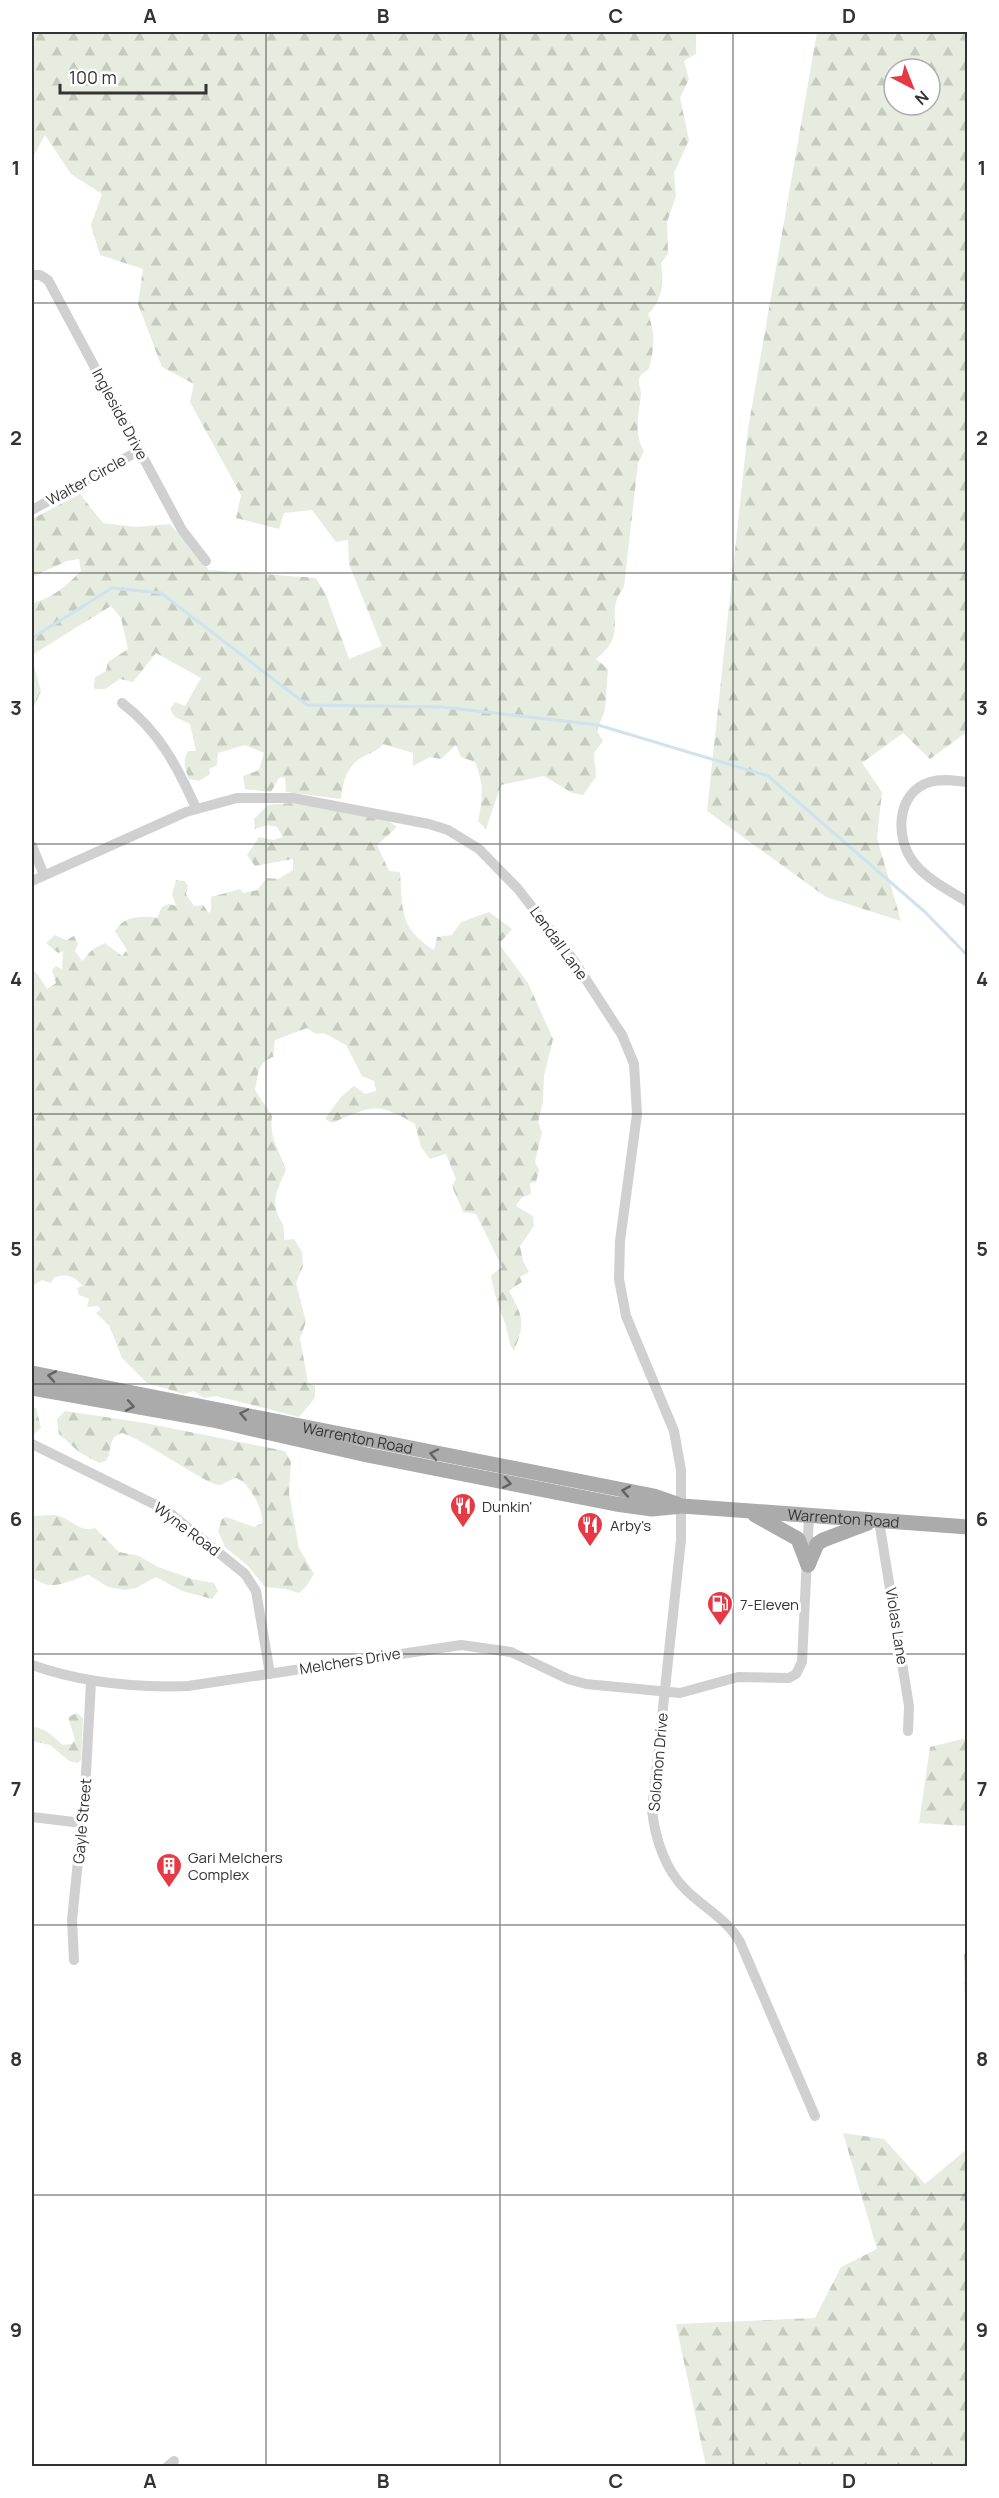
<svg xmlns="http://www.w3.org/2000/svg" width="999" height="2498" font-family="Manrope,sans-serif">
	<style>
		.forest { fill: url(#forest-firs); fill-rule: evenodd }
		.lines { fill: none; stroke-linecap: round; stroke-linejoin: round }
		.stream { stroke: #cfe2ee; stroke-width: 3 }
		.street { stroke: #d0d0d0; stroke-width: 10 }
		.primary { stroke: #ababab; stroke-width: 15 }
		.oneway { stroke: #636363 }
		.grid { fill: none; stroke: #333; stroke-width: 1.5; stroke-opacity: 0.55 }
		.labels { text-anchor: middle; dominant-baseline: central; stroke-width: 6; stroke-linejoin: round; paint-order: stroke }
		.street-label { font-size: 15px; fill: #333; stroke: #fff }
		.poi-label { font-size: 15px; fill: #333; stroke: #fff; text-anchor: start }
		.neatline { fill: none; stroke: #333; stroke-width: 2 }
		.grid-label { font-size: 20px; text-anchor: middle; font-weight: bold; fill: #333 }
	</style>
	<defs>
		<pattern id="forest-firs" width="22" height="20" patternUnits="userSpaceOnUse" patternTransform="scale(1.5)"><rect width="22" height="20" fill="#e6ecdf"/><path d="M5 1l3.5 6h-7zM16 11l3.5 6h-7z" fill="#c6cbc0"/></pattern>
	</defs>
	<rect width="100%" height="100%" fill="#fff"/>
	<path class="forest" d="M32 32H696V54L684 61 689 79 680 98 689 140 674 173 676 196 667 222 668 254 661 263C664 282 663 300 648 314 656 334 654 348 649 369 648 370 642 374 641 375 636 381 641 387 641 394 639 414 633 432 644 451L638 463 624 587C602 615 631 632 596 659L608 669 605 710 597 731 603 741 594 753 596 777 583 795 572 793 544 776 501 785 486 829 478 821C483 798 484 784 475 762L461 757 456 745 441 759 430 757 413 766V753L383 744C376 753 367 753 358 760 346 769 342 785 341 799L286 792 285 777 279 778 271 792 245 789 243 776 259 770 264 753 245 745 218 753 217 765 209 769 210 774 199 781 189 779C185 769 182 761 188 751H196L190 724 175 717 170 709 175 702 185 706 201 678 156 653 133 682 120 679 105 689H94L95 677 106 671 108 662 128 649 121 618 111 606 32 655V603C52 599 67 585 81 571L79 559 67 561 32 577V519L80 494 103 523 136 527 170 524 209 570 316 578 327 597 349 659 382 646 349 564 348 540 336 542 312 510 284 513 279 529 236 518 241 495 190 402 194 384 162 367 138 304 143 269 100 255 91 225 102 194 71 174 45 135 32 159Z
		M817 32H967V732L930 759 903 733 862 763 882 792 877 838 901 921 826 897 707 811 748 429ZM894 69H930V105H894Z
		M32 659 41 691 32 711Z
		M290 803C318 807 376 809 397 827L377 845 389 871 400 872C403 911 399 928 434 950L437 937 452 935 461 922 489 912 512 929 499 944 528 983 553 1039 544 1076 543 1102 538 1122 542 1132 535 1162 539 1170 536 1182 530 1183 531 1194 521 1198 516 1206 533 1216 534 1226 520 1246 523 1261 529 1272 520 1277 522 1282 509 1291C524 1318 525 1323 514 1351 507 1342 509 1333 505 1323 499 1307 494 1294 491 1276L502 1267 476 1214 463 1212 452 1186 456 1179 446 1154 430 1159 421 1147 415 1124C376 1101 372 1106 332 1123L325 1119 341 1097 354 1086 365 1094 376 1091 374 1081 362 1076 346 1045 324 1033 316 1034 307 1028 275 1040 273 1057C256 1063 259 1074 255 1090L272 1116C269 1138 279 1149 286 1170 281 1182 273 1195 276 1208 278 1223 285 1217 284 1240L294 1239 302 1252 303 1266 296 1283 306 1322 300 1338 308 1383 315 1386V1398L299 1417 216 1396 204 1398 194 1391 184 1394 147 1383 122 1358 109 1325 96 1313 100 1310 99 1306 87 1307 89 1299 79 1295 77 1288 83 1286C73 1276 67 1273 54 1278L51 1283 42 1280 32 1286V973L36 972 47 989 56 983 52 970 56 966 62 969 63 951 58 953 46 943 55 935 66 940 74 936 78 944 75 951 82 961 93 949 105 943 122 956 127 950 115 931C123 916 142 915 157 918L162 907 169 904 176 906 172 894 176 880 185 881 188 886 186 894 194 906 203 905 209 913 211 910V897L240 889 243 893 257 890 267 878 278 879 293 870V859L255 866 247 855 259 837 273 840 283 837 277 827 268 825 255 829 254 819 268 805Z
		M32 1407 36 1408 41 1428 32 1436Z
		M65 1411 145 1423 285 1451 291 1462 289 1493 299 1548 314 1574 306 1587 299 1593 286 1589 265 1587 248 1566 225 1547 218 1531 222 1519 226 1517 254 1527 262 1523C264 1510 249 1482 236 1478 230 1479 225 1484 219 1485 211 1487 141 1438 122 1433 107 1437 113 1450 106 1461L99 1463 79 1452 59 1434 57 1419Z
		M54 1515C70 1516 79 1534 95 1528L119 1552 139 1556 158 1567 192 1579 214 1583 218 1591 212 1599 182 1591 156 1577 136 1588 125 1590 108 1587 89 1575C67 1580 53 1594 32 1577V1516Z
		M77 1713 83 1718 81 1760 78 1763 69 1761 50 1745 32 1741V1727C45 1727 53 1737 63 1745L72 1744 75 1739 68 1717Z
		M967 1738V1826L919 1823 930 1747Z
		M964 1954H968L967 2104Z
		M843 2133 884 2139 925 2184 967 2149V2466H706L676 2324 815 2318 841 2267 877 2249Z"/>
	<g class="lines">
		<path class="stream" d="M32 638 112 588 161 593 307 705 442 707 598 725 768 776 925 912 968 956"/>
		<path class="street" d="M32 275H40L48 280 182 530 206 561
			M32 510 140 450
			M122 703C159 731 177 766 196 808
			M968 782C956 781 942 778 930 782 896 792 894 839 915 864 928 880 950 891 968 902
			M32 846 44 875
			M32 881 186 812 237 798H293L429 824 448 830 479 849 518 889 574 961 622 1035 634 1064 637 1114 620 1241 619 1279 626 1316 674 1431 681 1470V1540L652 1810C655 1838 665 1870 686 1890 704 1908 727 1919 740 1942L815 2116
			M32 1444 166 1510 245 1574 256 1591 270 1674
			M879 1521 909 1706 908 1731
			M32 1665C83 1683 134 1688 188 1686L461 1645 511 1652 568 1679 586 1684 680 1693 738 1677 789 1678 796 1674 802 1662 809 1516
			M32 1817 82 1823
			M74 1960 72 1920 85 1792 91 1682
			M168 2466 174 2461"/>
		<g class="primary">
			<path id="s1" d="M32 1373 654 1496 677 1504"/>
			<path id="s2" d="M32 1388 213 1420 367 1455 616 1504 652 1509 682 1506 968 1527"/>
			<path d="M755 1515 798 1539 808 1565"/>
			<path d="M808 1565 817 1544 823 1540 868 1523"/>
		</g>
	</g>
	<defs><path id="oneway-chevron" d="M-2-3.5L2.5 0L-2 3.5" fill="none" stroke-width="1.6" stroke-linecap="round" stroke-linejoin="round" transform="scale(1.5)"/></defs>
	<g class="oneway">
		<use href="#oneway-chevron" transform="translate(52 1376) rotate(-170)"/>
		<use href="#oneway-chevron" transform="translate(130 1406) rotate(10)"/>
		<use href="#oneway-chevron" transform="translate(244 1414) rotate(-168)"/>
		<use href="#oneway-chevron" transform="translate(434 1454) rotate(-168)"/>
		<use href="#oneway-chevron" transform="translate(507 1483) rotate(11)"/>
		<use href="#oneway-chevron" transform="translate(626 1491) rotate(-170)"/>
	</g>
	<path class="grid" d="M266 32V2466M500 32V2466M733 32V2466M32 303H968M32 573H968M32 844H968M32 1114H968M32 1384H968M32 1654H968M32 1925H968M32 2195H968"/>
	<defs>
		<symbol id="restaurant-pin" viewBox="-11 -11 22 30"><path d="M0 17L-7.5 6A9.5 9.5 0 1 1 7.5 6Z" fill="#e63946" stroke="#fff"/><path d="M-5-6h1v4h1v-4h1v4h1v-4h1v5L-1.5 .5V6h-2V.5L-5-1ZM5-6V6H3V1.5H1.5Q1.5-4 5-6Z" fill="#fff"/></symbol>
		<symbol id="fuel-pin" viewBox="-11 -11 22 30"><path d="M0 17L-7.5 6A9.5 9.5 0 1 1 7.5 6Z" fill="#e63946" stroke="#fff"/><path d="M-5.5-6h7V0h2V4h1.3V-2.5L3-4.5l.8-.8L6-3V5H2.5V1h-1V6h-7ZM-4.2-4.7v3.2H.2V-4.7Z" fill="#fff"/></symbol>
		<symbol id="building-pin" viewBox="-11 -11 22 30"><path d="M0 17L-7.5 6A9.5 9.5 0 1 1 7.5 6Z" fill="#e63946" stroke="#fff"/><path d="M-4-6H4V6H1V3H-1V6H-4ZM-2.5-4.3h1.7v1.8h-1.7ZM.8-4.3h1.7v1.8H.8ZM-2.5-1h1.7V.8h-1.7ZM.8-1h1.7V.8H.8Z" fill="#fff"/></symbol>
	</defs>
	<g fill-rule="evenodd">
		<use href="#restaurant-pin" x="448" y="1491" width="30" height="40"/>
		<use href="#restaurant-pin" x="575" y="1510" width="30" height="40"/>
		<use href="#fuel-pin" x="705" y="1589" width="30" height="40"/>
		<use href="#building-pin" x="154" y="1851" width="30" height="40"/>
	</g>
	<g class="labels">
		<g class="street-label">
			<text transform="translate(120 414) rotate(62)">Ingleside Drive</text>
			<text transform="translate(86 480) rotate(-29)">Walter Circle</text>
			<text transform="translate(559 943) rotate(54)">Lendall Lane</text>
			<text stroke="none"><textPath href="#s1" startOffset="332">Warrenton Road</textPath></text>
			<text stroke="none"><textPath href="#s2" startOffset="824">Warrenton Road</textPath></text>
			<text transform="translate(187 1529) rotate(37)">Wyne Road</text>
			<text transform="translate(897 1626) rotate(81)">Violas Lane</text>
			<text transform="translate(350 1661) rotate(-9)">Melchers Drive</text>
			<text transform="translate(658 1762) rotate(-85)">Solomon Drive</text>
			<text transform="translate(82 1821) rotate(-85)">Gayle Street</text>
		</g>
		<g class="poi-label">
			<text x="482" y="1506">Dunkin'</text>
			<text x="610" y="1525">Arby's</text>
			<text x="740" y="1604">7-Eleven</text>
			<text x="188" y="1857">Gari Melchers<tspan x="188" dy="17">Complex</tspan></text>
		</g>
	</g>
	<rect width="999" height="2498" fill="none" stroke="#ffffff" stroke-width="66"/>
	<g transform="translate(912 87) rotate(138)"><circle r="28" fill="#ffffff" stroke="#adadad" stroke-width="1.5"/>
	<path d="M0-4.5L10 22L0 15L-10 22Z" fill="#e63946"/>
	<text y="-9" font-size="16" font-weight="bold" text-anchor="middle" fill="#333333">N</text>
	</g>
	<path d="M60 84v9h146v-9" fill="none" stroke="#333333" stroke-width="3"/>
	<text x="69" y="84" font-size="18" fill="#333333" stroke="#ffffff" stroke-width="4.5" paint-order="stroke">100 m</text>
	<rect x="33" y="33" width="933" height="2432" class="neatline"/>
	<g class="grid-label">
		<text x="150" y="23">A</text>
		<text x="383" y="23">B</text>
		<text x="616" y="23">C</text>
		<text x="849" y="23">D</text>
		<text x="16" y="175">1</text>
		<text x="982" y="175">1</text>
		<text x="16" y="445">2</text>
		<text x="982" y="445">2</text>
		<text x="16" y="715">3</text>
		<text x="982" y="715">3</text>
		<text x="16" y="986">4</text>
		<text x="982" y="986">4</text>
		<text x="16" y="1256">5</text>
		<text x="982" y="1256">5</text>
		<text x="16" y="1526">6</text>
		<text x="982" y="1526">6</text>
		<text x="16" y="1796">7</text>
		<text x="982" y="1796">7</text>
		<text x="16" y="2066">8</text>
		<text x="982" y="2066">8</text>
		<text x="16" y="2337">9</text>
		<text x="982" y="2337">9</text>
		<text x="150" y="2488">A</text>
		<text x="383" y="2488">B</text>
		<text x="616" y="2488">C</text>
		<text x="849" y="2488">D</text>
	</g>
</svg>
